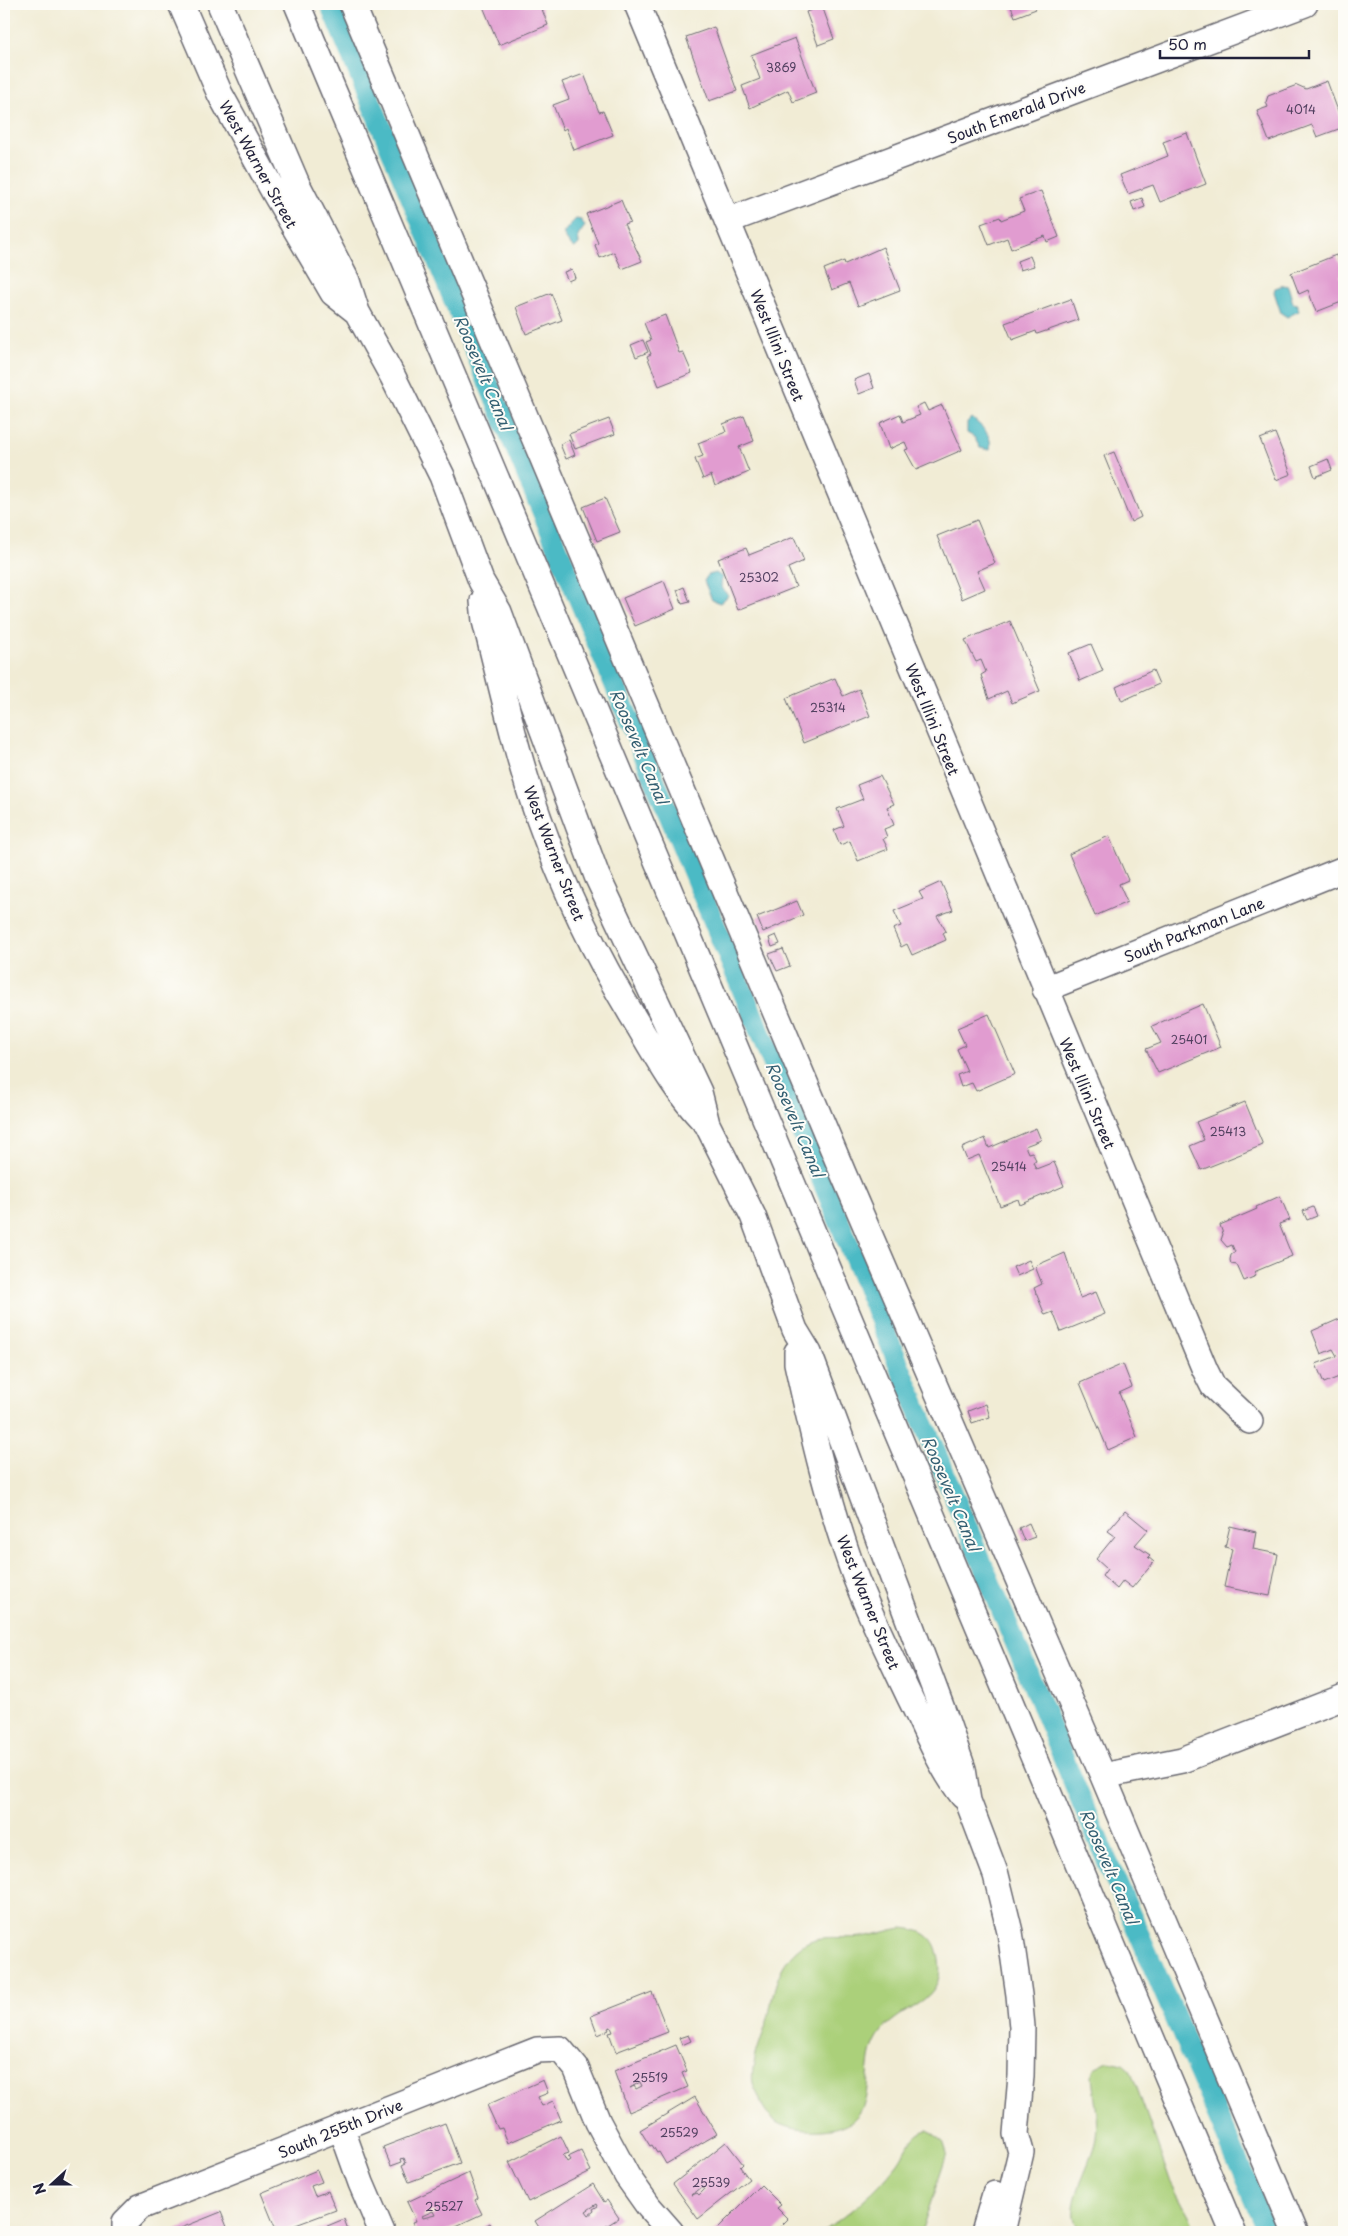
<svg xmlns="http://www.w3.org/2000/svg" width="1348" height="2236" font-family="'Playpen Sans',sans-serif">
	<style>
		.green { fill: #abd07a; stroke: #66795a }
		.water { fill: #4cbac5; stroke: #376e80 }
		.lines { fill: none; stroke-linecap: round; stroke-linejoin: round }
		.canal { stroke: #4cbac5; stroke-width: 21 }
		.building { fill: #e19cd0; fill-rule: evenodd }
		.minor-casing { stroke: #6a6971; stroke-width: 28 }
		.minor { stroke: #fff; stroke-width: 25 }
		.labels { text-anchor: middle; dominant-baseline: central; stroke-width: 4; stroke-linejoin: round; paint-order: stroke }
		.number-label { font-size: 12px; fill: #524060 }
		.street-label { font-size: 15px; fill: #22223b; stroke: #fdfcf7 }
		.water-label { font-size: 16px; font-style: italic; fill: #335f72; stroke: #fdfcf7 }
	</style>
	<rect width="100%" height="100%" fill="#fdfcf7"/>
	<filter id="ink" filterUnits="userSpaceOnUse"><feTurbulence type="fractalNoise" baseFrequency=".02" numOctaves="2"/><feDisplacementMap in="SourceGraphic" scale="10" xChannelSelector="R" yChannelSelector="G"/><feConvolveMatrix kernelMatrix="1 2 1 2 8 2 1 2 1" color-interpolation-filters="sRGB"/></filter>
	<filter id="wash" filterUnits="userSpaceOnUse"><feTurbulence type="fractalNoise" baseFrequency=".0096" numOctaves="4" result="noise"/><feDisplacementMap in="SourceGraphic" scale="20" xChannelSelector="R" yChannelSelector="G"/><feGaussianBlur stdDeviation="1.12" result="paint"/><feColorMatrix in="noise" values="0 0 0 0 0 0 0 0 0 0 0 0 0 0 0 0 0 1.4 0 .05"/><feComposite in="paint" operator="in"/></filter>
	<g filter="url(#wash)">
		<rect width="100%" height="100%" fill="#f1ecd5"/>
		<path class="green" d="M902 1928C918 1929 933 1934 937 1951 953 2007 895 2003 876 2040 859 2072 882 2120 831 2129 811 2132 778 2131 765 2111 762 2107 761 2102 759 2097 757 2093 754 2088 753 2084 749 2063 765 2033 769 2014 774 1989 778 1964 800 1947 818 1932 840 1940 862 1937 876 1935 889 1930 902 1928Z
			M1108 2061 1123 2064 1131 2071 1170 2181 1190 2217 1195 2232H1081C1059 2211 1093 2164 1097 2138 1100 2117 1093 2096 1092 2075L1094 2068Z
			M928 2130 943 2141 947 2153 921 2232H823C850 2212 877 2191 898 2163 906 2152 912 2132 928 2130Z"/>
		<path class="water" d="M576 219 581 220 585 226 578 236 579 244 575 248C571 246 562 236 564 232 566 230 573 221 576 219Z
			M1284 285 1288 286 1293 303 1297 304 1299 311 1287 317 1281 313 1274 292 1275 288Z
			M972 418C982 427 993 435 990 450L980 448 974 437 967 433V423Z
			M716 573 722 577 721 586 728 596 720 603 712 600 704 581 708 575Z"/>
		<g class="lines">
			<path class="canal" d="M330 4 1086 1812 1268 2232"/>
		</g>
		<g id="blocks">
			<path class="building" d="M482 4H525L526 6 540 4 548 25 499 45Z
				M1010 4H1039L1035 5 1036 9 1015 17Z
				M822 6 834 39 818 45 806 12Z
				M714 27 737 91 709 101 686 37Z
				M795 38 816 93 793 102 788 90 750 108 742 86 760 79 751 55Z
				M584 74 599 112 603 111 613 135 574 150 566 128 563 130 553 105 569 99 562 82Z
				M1327 81 1344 127 1317 137 1312 125 1269 141 1257 111 1268 107 1266 102 1268 96 1297 85 1306 89Z
				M1187 133 1206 184 1160 202 1153 185 1128 194 1120 175 1168 156 1163 142Z
				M1041 191 1059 237 1047 242 1045 236 1011 249 1007 238 989 245 981 224 1000 217 1001 220 1024 211 1019 199Z
				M1142 198 1145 207 1134 211 1131 202Z
				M621 200 630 222 624 224 642 261 622 269 614 252 600 258 595 245 598 243 586 214Z
				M883 247 900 290 858 306 849 283 832 290 824 269 844 261 845 264Z
				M1336 255 1340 264 1344 262V274L1340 276 1342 280 1344 279V301L1316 312 1308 290 1299 294 1291 273Z
				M1030 256 1034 266 1020 270 1017 261Z
				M572 269 575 278 568 281 564 272Z
				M551 293 562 320 526 334 516 307Z
				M1071 299 1078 320 1037 334 1036 331 1012 340 1005 323Z
				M665 315 679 353 683 352 692 373 659 386 647 356 651 354 646 342 651 340 644 323Z
				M643 340 648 352 636 357 631 345Z
				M869 374 874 388 859 394 854 380Z
				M924 403 928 411 942 405 962 450 916 470 905 450 908 449 905 442 889 449 880 423 900 414 903 422 920 415 916 407Z
				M744 416 754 441 739 447 749 472 715 486 711 475 703 479 695 459 703 456 698 443 726 432 723 424Z
				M609 419 615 434 575 449 569 434Z
				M1275 433 1291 474 1276 480 1260 439Z
				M569 440 575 455 566 459 560 444Z
				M1114 452 1141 517 1131 522 1104 456Z
				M1328 459 1332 470 1315 477 1311 466Z
				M605 498 620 532 597 541 583 507Z
				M977 520 995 563 977 571 985 589 962 599 937 536Z
				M794 537 804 561 788 568 796 587 738 610 718 559 746 548 749 555Z
				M664 581 675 609 635 626 623 598Z
				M684 587 690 602 682 604 677 590Z
				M1010 621 1040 691 1012 703 1007 691 989 699 981 675 986 672 981 660 976 662 965 640Z
				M1091 644 1103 671 1080 681 1069 653Z
				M1153 670 1159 684 1122 701 1116 687Z
				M835 678 843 696 859 689 870 716 804 743 786 698Z
				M880 776 894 804 887 807 894 825 884 829 887 837 883 839 888 849 858 861 850 841 840 845 834 830 844 826 837 809 863 799 857 785Z
				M1109 836 1128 880 1119 884 1127 902 1095 916 1069 854Z
				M941 882 953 910 937 916 946 931 943 933 946 940 912 955 907 944 901 947 893 929 901 926 894 911 923 899 919 892Z
				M797 901 803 915 763 932 757 917Z
				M776 935 780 944 772 947 769 938Z
				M783 949 790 966 777 971 769 954Z
				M1203 1004 1221 1047 1158 1073 1146 1049 1161 1043 1152 1026Z
				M989 1014 1015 1074 976 1091 972 1083 961 1087 957 1075 967 1071 957 1049 965 1045 957 1028Z
				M1245 1102 1263 1145 1201 1170 1190 1146 1204 1140 1196 1122Z
				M1036 1128 1041 1140 1025 1146 1028 1153 1032 1152 1036 1160 1033 1162 1036 1169 1054 1162 1064 1186 1020 1205 1018 1199 1000 1206 979 1155 967 1160 962 1148 985 1138 989 1148Z
				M1280 1196 1290 1220 1279 1224 1292 1256 1254 1272 1256 1276 1244 1281 1237 1265 1231 1264 1230 1260 1231 1255 1235 1252 1232 1245 1227 1247 1221 1240 1223 1234 1220 1225 1257 1209 1256 1207Z
				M1313 1207 1317 1216 1307 1220 1303 1211Z
				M1065 1253 1080 1298 1096 1292 1105 1314 1061 1332 1053 1312 1045 1315 1034 1288 1042 1284 1035 1266Z
				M1029 1260 1033 1269 1017 1276 1013 1267Z
				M1344 1317V1375L1324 1383 1316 1364 1337 1356 1333 1349 1321 1354 1312 1331Z
				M1123 1364 1132 1387 1119 1393 1137 1437 1108 1450 1080 1383Z
				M986 1404 990 1417 972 1423 968 1411Z
				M1125 1511 1148 1530 1135 1545 1150 1555 1148 1557 1154 1562 1132 1588 1123 1581 1117 1589 1102 1576 1107 1569 1096 1559 1115 1536 1108 1531Z
				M1029 1523 1035 1537 1024 1541 1019 1528Z
				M1230 1526 1256 1532 1253 1549 1278 1554 1270 1596 1224 1587 1232 1549 1225 1547Z
				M652 1992 668 2032 616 2052 609 2033 613 2032 611 2027 608 2028 609 2030 598 2035 591 2016Z
				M688 2035 691 2041 682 2045 679 2038Z
				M676 2045 687 2071 682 2073 688 2087 629 2112 614 2071ZM640 2082 642 2086 636 2089 634 2086 630 2088Z
				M543 2080 548 2093 538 2097 542 2106 553 2101 561 2120 508 2143 502 2128 498 2129 487 2105Z
				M695 2097 717 2134 666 2164 659 2152 657 2153 652 2145 650 2146 640 2130Z
				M445 2123 460 2163 409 2182 402 2165 406 2163 404 2158 401 2159 402 2162 391 2166 383 2147Z
				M561 2136 569 2153 563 2155 567 2162 570 2160 568 2157 581 2151 591 2171 528 2202 509 2162Z
				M726 2142 743 2164 740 2167 749 2179 698 2219 673 2184ZM702 2187 704 2190 699 2195 697 2193 692 2195Z
				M317 2170 322 2182 311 2186 315 2196 328 2191 336 2210 277 2232 261 2193Z
				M469 2173 478 2198 475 2200 482 2214 443 2232H417L412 2222 416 2221 407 2202ZM433 2211 435 2215 423 2218 422 2216Z
				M593 2184 604 2202 607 2200 619 2218 597 2232H542L535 2221ZM597 2204 598 2206 593 2209 594 2211 589 2215 586 2211Z
				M761 2185 781 2205 777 2208 788 2219 775 2232H714Z
				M221 2212 229 2232H171Z
				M344 2219 349 2232H313Z
				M490 2223 496 2232H475Z"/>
		</g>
	</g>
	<g filter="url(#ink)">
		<use href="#blocks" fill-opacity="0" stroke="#6a6971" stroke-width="1"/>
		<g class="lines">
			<defs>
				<path id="minor" d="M181 4 220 94 274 192 333 293 357 312
					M220 4 297 184 347 281 357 312 393 377 442 476 481 581 499 612 597 876 699 1092 707 1124 753 1216 795 1330 809 1353 945 1717 963 1769 968 1801 996 1875 1010 1932 1019 1995 1022 2027 1021 2076 1016 2134 1021 2152 1002 2232
					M297 4 1233 2232
					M352 4 843 1173 1103 1776 1295 2232
					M637 4 1205 1370 1213 1386 1250 1421
					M727 221 1305 4
					M483 601 485 621C502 687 516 754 539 819 564 889 596 956 635 1020 656 1055 675 1091 703 1120
					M1045 989 1344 869
					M797 1352V1363C813 1436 830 1509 856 1579 872 1620 892 1660 911 1700 927 1732 940 1767 963 1796
					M1103 1776 1182 1760 1344 1697
					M341 2127 361 2183 382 2232
					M125 2232V2222L140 2207 537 2050 560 2049 576 2068 598 2122 627 2176 649 2207 671 2232
					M984 2232 995 2194"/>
			</defs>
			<use href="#minor" class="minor-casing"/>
			<use href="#minor" class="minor"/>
		</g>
	</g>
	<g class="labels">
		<g class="number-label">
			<text x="781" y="67">3869</text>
			<text x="1301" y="109">4014</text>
			<text x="759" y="577">25302</text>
			<text x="828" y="707">25314</text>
			<text x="1189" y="1039">25401</text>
			<text x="1228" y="1131">25413</text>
			<text x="1009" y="1166">25414</text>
			<text x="650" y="2077">25519</text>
			<text x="679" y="2132">25529</text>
			<text x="711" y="2182">25539</text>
			<text x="444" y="2206">25527</text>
		</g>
		<g class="street-label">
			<text transform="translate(1016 112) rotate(-21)">South Emerald Drive</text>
			<text transform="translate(259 164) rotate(61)">West Warner Street</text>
			<text transform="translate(778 345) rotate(68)">West Illini Street</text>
			<text transform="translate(933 719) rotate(68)">West Illini Street</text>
			<text transform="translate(555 853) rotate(69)">West Warner Street</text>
			<text transform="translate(1194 929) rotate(-22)">South Parkman Lane</text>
			<text transform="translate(1088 1093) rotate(67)">West Illini Street</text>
			<text transform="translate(869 1602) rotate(68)">West Warner Street</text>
			<text transform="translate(340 2128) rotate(-22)">South 255th Drive</text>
		</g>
		<g class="water-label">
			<text transform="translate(484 372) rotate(67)">Roosevelt Canal</text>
			<text transform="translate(640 746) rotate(67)">Roosevelt Canal</text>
			<text transform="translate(796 1119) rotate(67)">Roosevelt Canal</text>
			<text transform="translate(952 1493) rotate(67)">Roosevelt Canal</text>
			<text transform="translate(1110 1866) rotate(67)">Roosevelt Canal</text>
		</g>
	</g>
	<rect width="1348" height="2236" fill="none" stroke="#fdfcf7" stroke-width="20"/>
	<g transform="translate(52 2184) rotate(249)" stroke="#fdfcf7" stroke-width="4" paint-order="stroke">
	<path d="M0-4L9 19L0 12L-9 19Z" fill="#22223b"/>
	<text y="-8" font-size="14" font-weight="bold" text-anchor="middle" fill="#22223b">N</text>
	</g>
	<path d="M1160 50v8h149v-8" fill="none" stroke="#22223b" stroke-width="2.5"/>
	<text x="1168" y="50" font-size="15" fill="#22223b" stroke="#fdfcf7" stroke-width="4" paint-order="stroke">50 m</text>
</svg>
